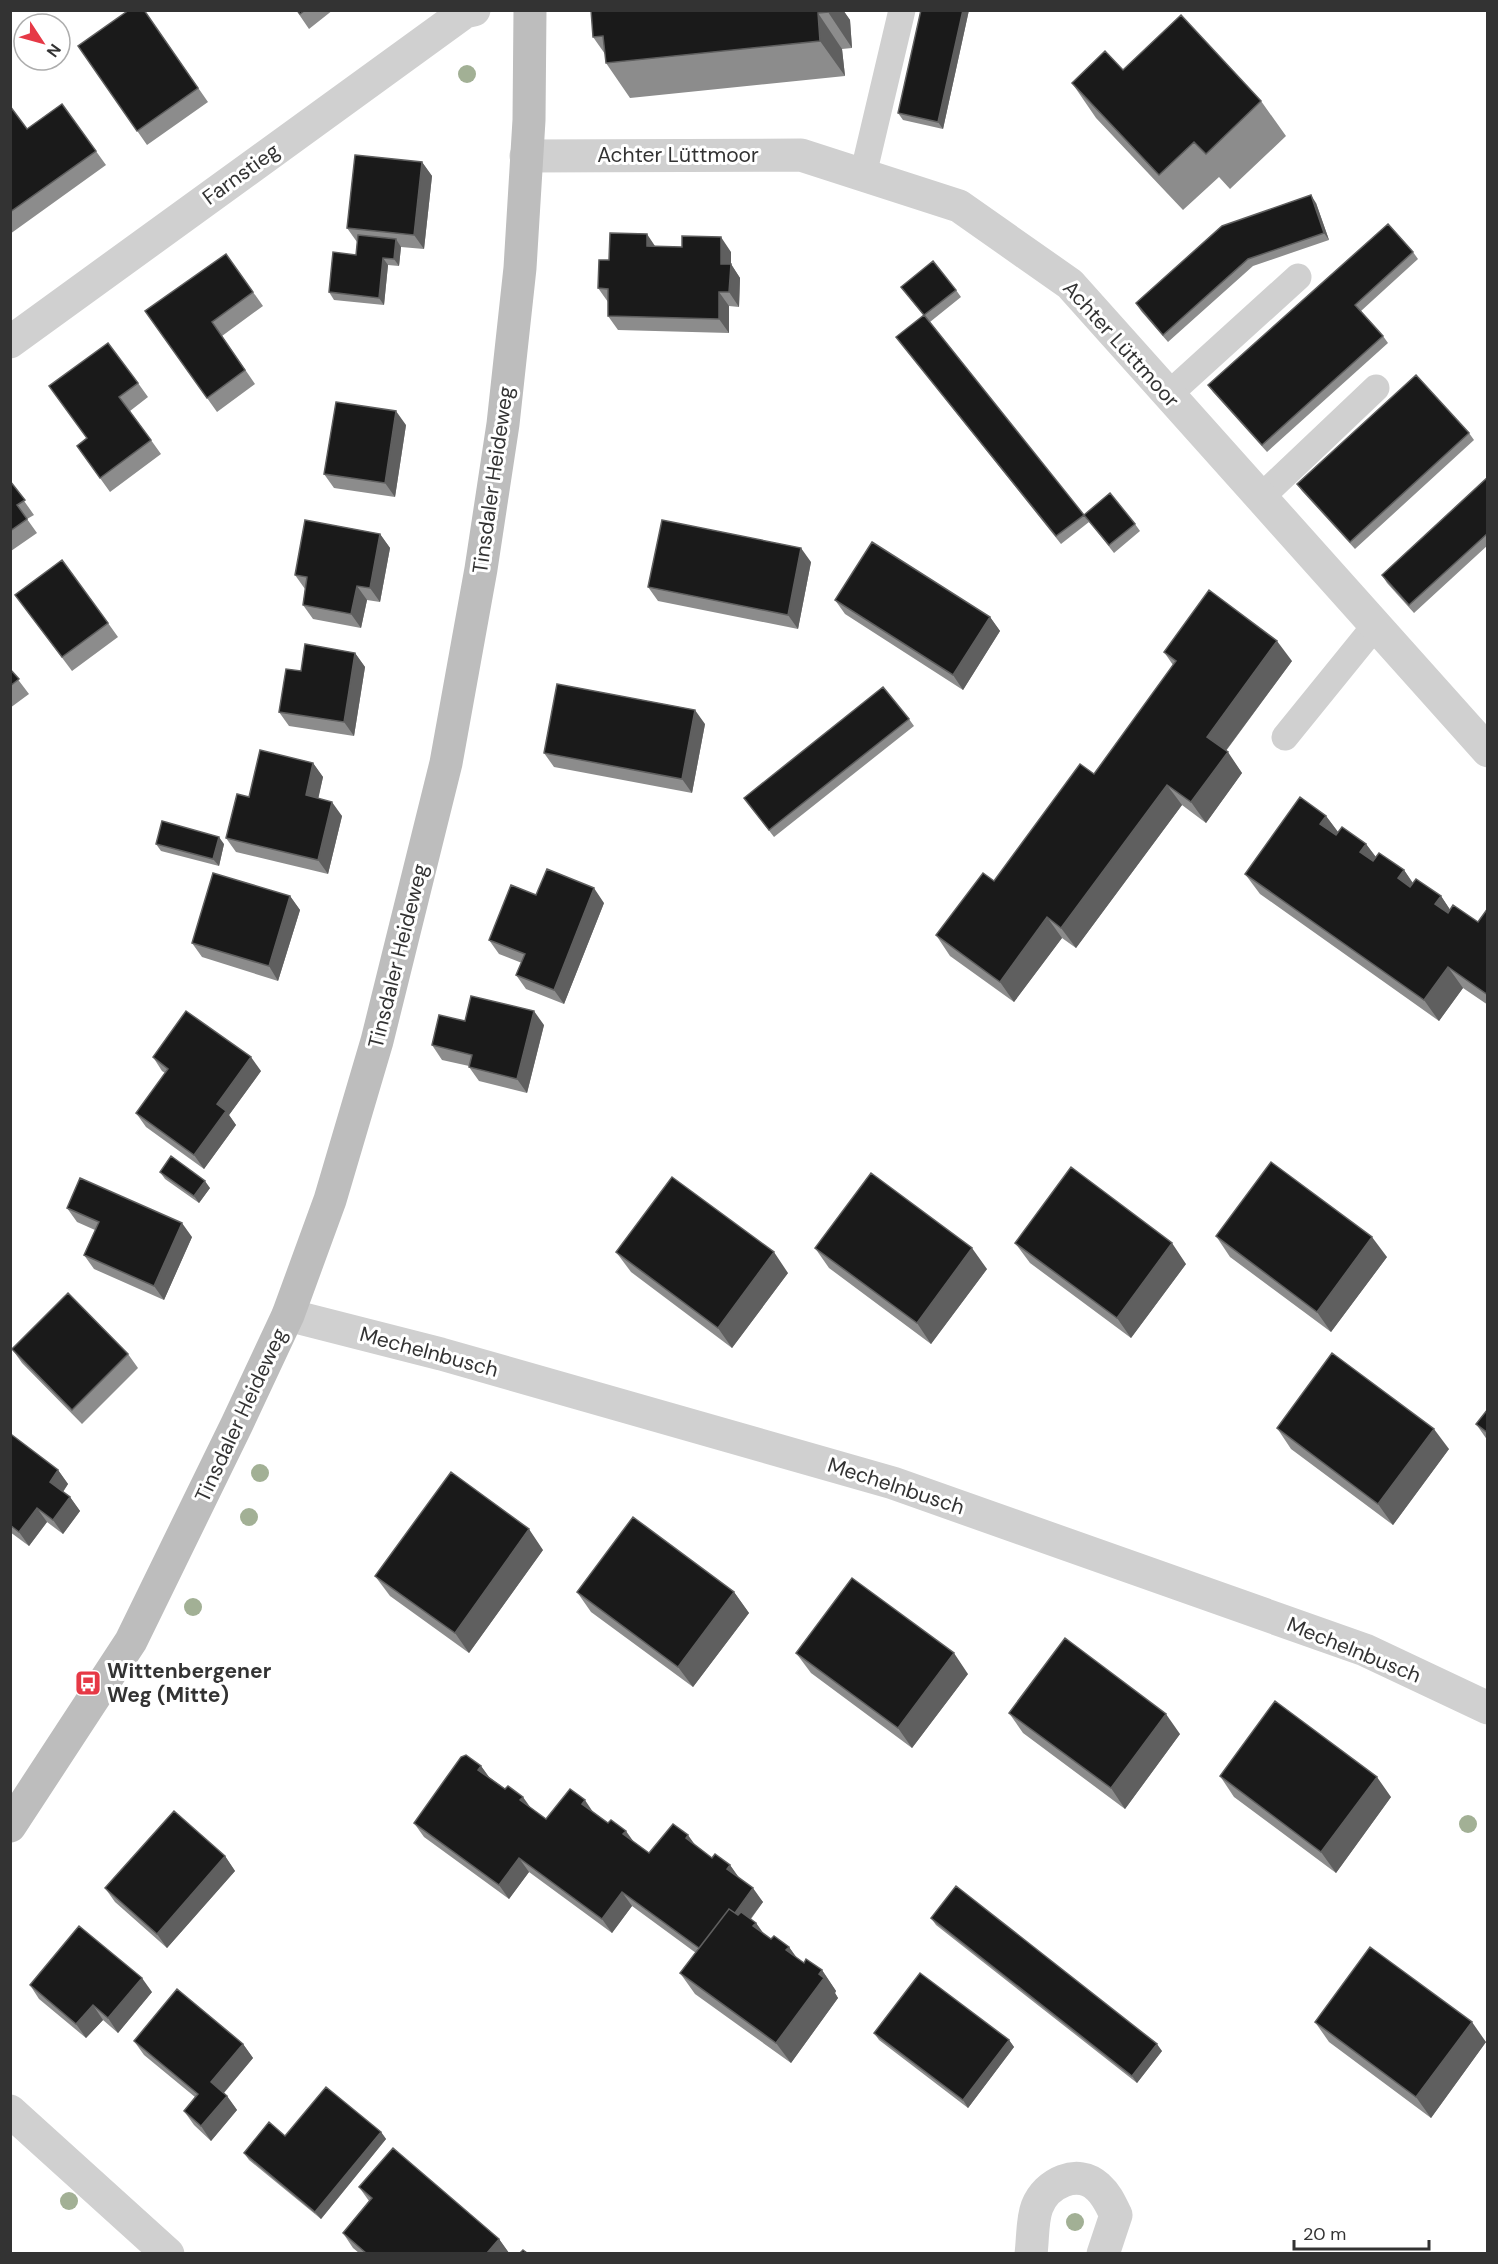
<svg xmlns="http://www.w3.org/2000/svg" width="1498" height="2264" font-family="'DM Sans',sans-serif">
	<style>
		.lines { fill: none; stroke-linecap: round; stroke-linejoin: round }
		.lane { stroke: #d0d0d0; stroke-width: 27 }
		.street { stroke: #d0d0d0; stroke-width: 33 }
		.secondary { stroke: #bdbdbd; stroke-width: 33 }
		.tree { fill: #a2b095 }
		.wall { fill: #8c8c8c }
		.shaded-wall { fill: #5f5f5f }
		.building { fill: #1a1a1a; stroke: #5f5f5f; stroke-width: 1.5 }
		.labels { text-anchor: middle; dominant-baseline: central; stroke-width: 6; stroke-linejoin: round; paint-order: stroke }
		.street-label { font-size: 21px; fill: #333; stroke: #fff }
		.poi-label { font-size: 21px; font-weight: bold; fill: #333; stroke: #fff; text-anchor: start }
	</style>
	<rect width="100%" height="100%" fill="#fff"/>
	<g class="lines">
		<path class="lane" d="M863 175 902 10
			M1168 395 1298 277
			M1259 499 1376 388
			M1285 737 1375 626"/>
		<path class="street" d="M526 156 801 155 959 206 1070 284 1488 751
			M10 342 465 12 474 10
			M288 1315 441 1354 893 1483 1365 1650 1488 1708
			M10 2111 168 2254
			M1031 2254C1033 2239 1032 2220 1037 2207 1046 2183 1078 2168 1098 2187 1107 2195 1111 2205 1116 2215L1103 2254"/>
		<path class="secondary" d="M10 1826 131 1641 237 1424 288 1315 330 1200 377 1041 446 763 481 569 503 424 520 268 529 120 530 10"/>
	</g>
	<g class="tree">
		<circle cx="467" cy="74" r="9"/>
		<circle cx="260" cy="1473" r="9"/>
		<circle cx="249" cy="1517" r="9"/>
		<circle cx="193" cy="1607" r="9"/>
		<circle cx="1468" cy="1824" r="9"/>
		<circle cx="69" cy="2201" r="9"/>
		<circle cx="1075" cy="2222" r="9"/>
	</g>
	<path class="wall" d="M144 10 208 102 147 145 78 46Z
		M296 10H333L309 29Z
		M843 10 850 20 852 48 842 49 845 76 630 98 606 63 605 54 593 37Z
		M921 10H969L943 129 903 120 898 113Z
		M1072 83 1261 101 1286 136 1230 189 1219 177 1183 210 1096 118Z
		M62 104 106 165 10 234V106L27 129Z
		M422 162 432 176 424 249 401 247 399 266 388 265 384 305 334 300 329 292 356 255 357 242 347 228Z
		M1316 203 1329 240 1253 266 1168 342 1141 311 1136 303Z
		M656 247 731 252V264L740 278 739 307 729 306V333L618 330 608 316V302L598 288 609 260Z
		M1413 252 1418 259 1361 311 1383 336 1388 343 1267 452 1213 392 1208 385Z
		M226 254 263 306 222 336 255 384 217 412 145 311Z
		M901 287 956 290 961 297 930 322 1089 522 1061 544 896 337 924 316Z
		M138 383 148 397 130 411 161 454 110 492 77 446 87 438 49 386Z
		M406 425 395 497 334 488 324 474Z
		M1469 433 1474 440 1355 549 1302 491 1297 484Z
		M1488 477V545L1414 613 1387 583 1382 575Z
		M10 481 34 515 27 519 37 533 11 551 10 550Z
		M1084 515 1135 524 1140 531 1114 553Z
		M380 534 390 548 380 602 367 600 361 628 313 619 303 605 305 589 295 575Z
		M811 562 798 629 658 601 648 587Z
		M15 595 108 623 118 637 72 671Z
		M835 600 990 617 1000 631 963 690 845 614Z
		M1164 652 1292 661 1226 751 1242 773 1206 823 1182 805 1076 948 1062 938 1014 1002 950 956 936 935 994 881 1094 774 1173 665Z
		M355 653 365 667 354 736 289 726 279 712 301 671Z
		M10 669 29 694 10 708Z
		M909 719 914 726 774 837 744 798Z
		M705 724 692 793 554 767 544 753Z
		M313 763 323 777 318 798 342 816 328 874 236 852 226 838 249 797Z
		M1326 816 1338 832 1366 844 1376 857 1404 870 1413 883 1441 896 1450 910 1478 922 1488 908V1005L1463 988 1439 1021 1260 894 1245 874Z
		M156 844H224L219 866 161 851Z
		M536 895 604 903 564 1004 526 989 516 975 522 963 499 954 489 940Z
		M290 896 300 910 278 981 202 957 192 943Z
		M465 1021 544 1025 527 1093 479 1081 469 1067V1066L442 1060 432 1045Z
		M153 1057 261 1071 229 1115 236 1125 204 1169 146 1127 136 1113 165 1073 162 1071Z
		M160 1172 210 1188 199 1203 165 1179Z
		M67 1208 192 1237 164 1300 94 1269 84 1255 95 1230 77 1222Z
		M1216 1236 1387 1257 1331 1332 1230 1257Z
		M1015 1243 1186 1264 1131 1338 1030 1263Z
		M815 1248 987 1269 931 1344 829 1268Z
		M616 1252 788 1273 732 1348 631 1272Z
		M12 1349 128 1354 138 1368 82 1424 22 1363Z
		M1488 1409V1441L1476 1424Z
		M1277 1428 1449 1449 1393 1525 1291 1449Z
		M10 1437 58 1470 68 1484 63 1492 70 1497 80 1511 63 1534 47 1522 29 1546 10 1532Z
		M543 1550 469 1653 390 1596 375 1576Z
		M577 1592H734L749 1613 693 1687 591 1612Z
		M796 1653 968 1674 912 1748 811 1673Z
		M1009 1713 1180 1734 1125 1809 1023 1733Z
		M481 1766 489 1777 546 1819 593 1812 649 1853 696 1846 712 1858 730 1865 738 1877 763 1902 751 1919 756 1923 764 1934 771 1939 789 1947 797 1958 804 1963 822 1970 836 1991 835 1993 838 1998 791 2063 695 1994 680 1973 696 1953 632 1906 612 1933 529 1872 509 1899 424 1837 414 1823Z
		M1220 1776 1391 1797 1336 1873 1234 1797Z
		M225 1856 235 1871 167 1948 115 1902 105 1888Z
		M931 1918 1162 2051 1137 2083 936 1925Z
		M30 1985 152 1992 118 2033 103 2020 86 2038 39 1999Z
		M1315 2022 1486 2042 1431 2118 1329 2042Z
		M874 2033 1009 2040 1014 2047 968 2108 879 2040Z
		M134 2041 243 2044 253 2058 224 2093 227 2096 237 2110 211 2141 194 2125 184 2111 195 2097 144 2055Z
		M381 2132 386 2139 321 2219 249 2160 244 2153 285 2136Z
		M359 2187 499 2239 509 2253H359L353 2248 343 2233 369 2201Z"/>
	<path class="shaded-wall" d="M828 10H843L850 20 852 48 828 12Z
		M963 10H969L943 129 938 122Z
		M818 13 842 49 845 76 820 41Z
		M422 162 432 176 424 249 414 235Z
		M1311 195 1316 203 1329 240 1324 233Z
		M647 234 657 249 647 246Z
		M721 237 731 252V264L740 278 739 307 729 292 721 264Z
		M396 239 401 247 399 266 394 259Z
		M383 258 388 265 384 305 379 298Z
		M719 292 729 306V333L719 319Z
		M396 411 406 425 395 497 385 483Z
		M380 534 390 548 380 602 370 588Z
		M801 548 811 562 798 629 788 615Z
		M357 586 367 600 361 628 351 614Z
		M990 617 1000 631 963 690 953 675Z
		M1277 641 1292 661 1221 757 1207 737Z
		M355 653 365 667 354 736 344 722Z
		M695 710 705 724 692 793 682 779Z
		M1228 752 1242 773 1206 823 1191 802Z
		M313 763 323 777 316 809 306 795Z
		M1167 785 1182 805 1076 948 1061 928Z
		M332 802 342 816 328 874 318 860Z
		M1326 816 1341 836 1335 845 1320 824Z
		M219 837 224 844 219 866 213 859Z
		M1366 844 1381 864 1375 873 1360 852Z
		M1404 870 1418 891 1412 899 1398 878Z
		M594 888 604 903 564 1004 554 990Z
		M290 896 300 910 278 981 269 966Z
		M1441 896 1455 917 1449 925 1435 904Z
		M1047 917 1062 938 1014 1002 1000 982Z
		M1448 967 1463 988 1439 1021 1424 1000Z
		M534 1011 544 1025 527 1093 517 1079Z
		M251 1057 261 1071 229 1115 236 1125 204 1169 194 1155 217 1104Z
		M205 1181 210 1188 199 1203 194 1196Z
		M182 1223 192 1237 164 1300 154 1286Z
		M1372 1237 1387 1257 1331 1332 1317 1312Z
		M1172 1243 1186 1264 1131 1338 1117 1318Z
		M972 1248 987 1269 931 1344 917 1323Z
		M774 1252 788 1273 732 1348 718 1328Z
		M1434 1429 1449 1449 1393 1525 1378 1504Z
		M58 1470 68 1484 60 1496 50 1482Z
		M70 1497 80 1511 63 1534 53 1520Z
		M37 1508 47 1522 29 1546 19 1532Z
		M529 1529 543 1550 469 1653 455 1633Z
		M734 1592 749 1613 693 1687 678 1667Z
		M954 1653 968 1674 912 1748 898 1728Z
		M1166 1714 1180 1734 1125 1809 1111 1788Z
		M481 1766 491 1780 478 1770Z
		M1377 1777 1391 1797 1336 1873 1321 1852Z
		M523 1797 533 1811 520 1800Z
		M585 1800 595 1815 582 1804Z
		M626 1831 636 1845 623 1834Z
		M688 1835 698 1849 686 1838Z
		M225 1856 235 1871 167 1948 157 1934Z
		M519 1858 529 1872 509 1899 499 1885Z
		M730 1865 740 1879 727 1869Z
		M753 1888 763 1902 714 1967 705 1952Z
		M622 1892 632 1906 612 1933 602 1919Z
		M756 1923 770 1943 753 1926Z
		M789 1947 803 1967 786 1950Z
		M822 1970 836 1991 835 1993 838 1998 791 2063 776 2043Z
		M142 1978 152 1992 118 2033 108 2018Z
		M93 2005 103 2020 86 2038 76 2024Z
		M1472 2022 1486 2042 1431 2118 1416 2097Z
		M1009 2040 1014 2047 968 2108 963 2100Z
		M243 2044 253 2058 221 2096 211 2082Z
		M1157 2044 1162 2051 1137 2083 1132 2076Z
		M227 2096 237 2110 211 2141 201 2126Z
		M381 2132 386 2139 321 2219 315 2212Z
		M499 2239 509 2253H487Z"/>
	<path class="building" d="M129 10H144L198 88 137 131 78 46Z
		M297 10H305L300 14Z
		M591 10H828V12L818 13 820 41 606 63 603 36 593 37Z
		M921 10H963L938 122 898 113Z
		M1181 15 1261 101 1206 154 1194 142 1159 175 1072 83 1105 51 1123 70Z
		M62 104 96 151 10 212V106L27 129Z
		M355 155 422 162 414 235 347 228Z
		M1311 195 1324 233 1248 259 1163 335 1136 303 1222 226Z
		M1388 224 1413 252 1355 305 1383 336 1262 445 1208 385Z
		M610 233 647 234V246L682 247V236L721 237V264H731L729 292H719V319L608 316V289L598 288 599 260H609Z
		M358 235 396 239 394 259 383 258 379 298 329 292 333 252 356 255Z
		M226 254 253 292 212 322 245 370 207 398 145 311Z
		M933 261 956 290 924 315 901 287Z
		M924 315 1084 515 1056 536 896 337Z
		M108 343 138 383 119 397 151 440 100 478 77 446 87 438 49 386Z
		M1416 375 1469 433 1350 542 1297 484Z
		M336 402 396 411 385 483 324 474Z
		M1488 477V533L1409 605 1382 575Z
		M10 481 25 500 17 505 27 519 10 531Z
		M1110 493 1135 524 1109 545 1084 515Z
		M305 520 380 534 370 588 357 586 351 614 303 605 307 577 295 575Z
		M662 520 801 548 788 615 648 587Z
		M872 542 990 617 953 675 835 600Z
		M62 560 108 623 62 657 15 595Z
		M1209 590 1277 641 1207 737 1228 752 1191 802 1167 785 1061 928 1047 917 1000 982 936 935 983 873 994 881 1080 764 1094 774 1176 661 1164 652Z
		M305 644 355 653 344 722 279 712 286 669 301 671Z
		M10 669 19 679 10 686Z
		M557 684 695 710 682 779 544 753Z
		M883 687 909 719 769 830 744 798Z
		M260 750 313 763 306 795 332 802 318 860 226 838 237 794 249 797Z
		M1300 797 1326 816 1320 824 1336 835 1342 827 1366 844 1360 852 1373 861 1379 853 1404 870 1398 878 1410 887 1416 879 1441 896 1435 904 1448 913 1453 905 1478 922 1488 908V995L1448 967 1424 1000 1245 874Z
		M162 821 219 837 213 859 156 844Z
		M547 869 594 888 554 990 516 975 525 954 489 940 511 885 536 895Z
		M213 873 290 896 269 966 192 943Z
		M471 996 534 1011 517 1079 469 1067 472 1055 432 1045 439 1015 465 1021Z
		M186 1011 251 1057 217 1104 226 1111 194 1155 136 1113 168 1069 153 1057Z
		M171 1156 205 1181 194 1196 160 1172Z
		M1271 1162 1372 1237 1317 1312 1216 1236Z
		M1071 1167 1172 1243 1117 1318 1015 1243Z
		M871 1173 972 1248 917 1323 815 1248Z
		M672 1177 774 1252 718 1328 616 1252Z
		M80 1178 182 1223 154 1286 84 1255 99 1222 67 1208Z
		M68 1293 128 1354 72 1410 12 1349Z
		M1332 1353 1434 1429 1378 1504 1277 1428Z
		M1488 1409V1433L1476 1424Z
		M12 1435 58 1470 50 1482 70 1497 53 1520 37 1508 19 1532 10 1525V1437Z
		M451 1472 529 1529 455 1633 375 1576Z
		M633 1517 734 1592 678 1667 577 1592Z
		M852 1578 954 1653 898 1728 796 1653Z
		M1065 1638 1166 1714 1111 1788 1009 1713Z
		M1275 1701 1377 1777 1321 1852 1220 1776Z
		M466 1755 481 1766 478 1770 505 1789 508 1786 523 1797 520 1800 546 1819 570 1789 585 1800 582 1804 608 1823 611 1820 626 1831 623 1834 649 1853 673 1824 688 1835 686 1838 712 1858 715 1854 730 1865 727 1869 753 1888 735 1913 729 1909 699 1948 622 1892 602 1919 519 1858 499 1885 414 1823 461 1757Z
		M174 1811 225 1856 157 1934 105 1888Z
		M956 1886 1157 2044 1132 2076 931 1918Z
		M729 1909 738 1915 741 1912 756 1923 753 1926 771 1939 774 1936 789 1947 786 1950 804 1963 806 1959 822 1970 819 1974 824 1978 776 2043 680 1973Z
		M79 1926 142 1978 108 2018 93 2005 76 2024 30 1985Z
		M1370 1947 1472 2022 1416 2097 1315 2022Z
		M920 1973 1009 2040 963 2100 874 2033Z
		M177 1989 243 2044 211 2082 227 2096 201 2126 184 2111 198 2094 134 2041Z
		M326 2087 381 2132 315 2212 244 2153 269 2122 285 2136Z
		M393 2148 499 2239 487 2253H366L343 2233 372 2198 359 2187Z
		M523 2250 527 2253H520Z"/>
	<defs>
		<symbol id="bus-square" viewBox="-11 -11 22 22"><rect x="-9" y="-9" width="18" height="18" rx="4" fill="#e63946" stroke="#fff"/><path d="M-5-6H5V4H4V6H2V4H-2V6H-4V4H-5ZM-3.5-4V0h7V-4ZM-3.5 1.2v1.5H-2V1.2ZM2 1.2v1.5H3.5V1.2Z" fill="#fff"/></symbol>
	</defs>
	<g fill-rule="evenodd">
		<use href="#bus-square" x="73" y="1668" width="30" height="30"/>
	</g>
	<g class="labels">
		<g class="street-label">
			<text x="678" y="155">Achter Lüttmoor</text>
			<text transform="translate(241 174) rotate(-36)">Farnstieg</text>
			<text transform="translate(1121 344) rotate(48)">Achter Lüttmoor</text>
			<text transform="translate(493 480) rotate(-82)">Tinsdaler Heideweg</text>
			<text transform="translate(398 956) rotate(-76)">Tinsdaler Heideweg</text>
			<text transform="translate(429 1352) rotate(15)">Mechelnbusch</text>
			<text transform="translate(241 1415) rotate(-65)">Tinsdaler Heideweg</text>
			<text transform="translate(896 1486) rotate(18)">Mechelnbusch</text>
			<text transform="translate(1354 1650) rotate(22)">Mechelnbusch</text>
		</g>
		<g class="poi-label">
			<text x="107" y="1671">Wittenbergener<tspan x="107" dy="24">Weg (Mitte)</tspan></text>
		</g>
	</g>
	<rect width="1498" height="2264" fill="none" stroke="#333333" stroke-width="24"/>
	<g transform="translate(42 42) rotate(126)"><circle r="28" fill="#ffffff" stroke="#adadad" stroke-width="1.5"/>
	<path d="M0-4.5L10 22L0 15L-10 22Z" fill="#e63946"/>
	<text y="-9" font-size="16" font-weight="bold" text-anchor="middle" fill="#333333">N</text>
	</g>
	<path d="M1294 2240v9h135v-9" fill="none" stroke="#333333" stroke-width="3"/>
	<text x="1303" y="2240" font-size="18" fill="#333333" stroke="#ffffff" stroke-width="4.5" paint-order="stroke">20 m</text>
</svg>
